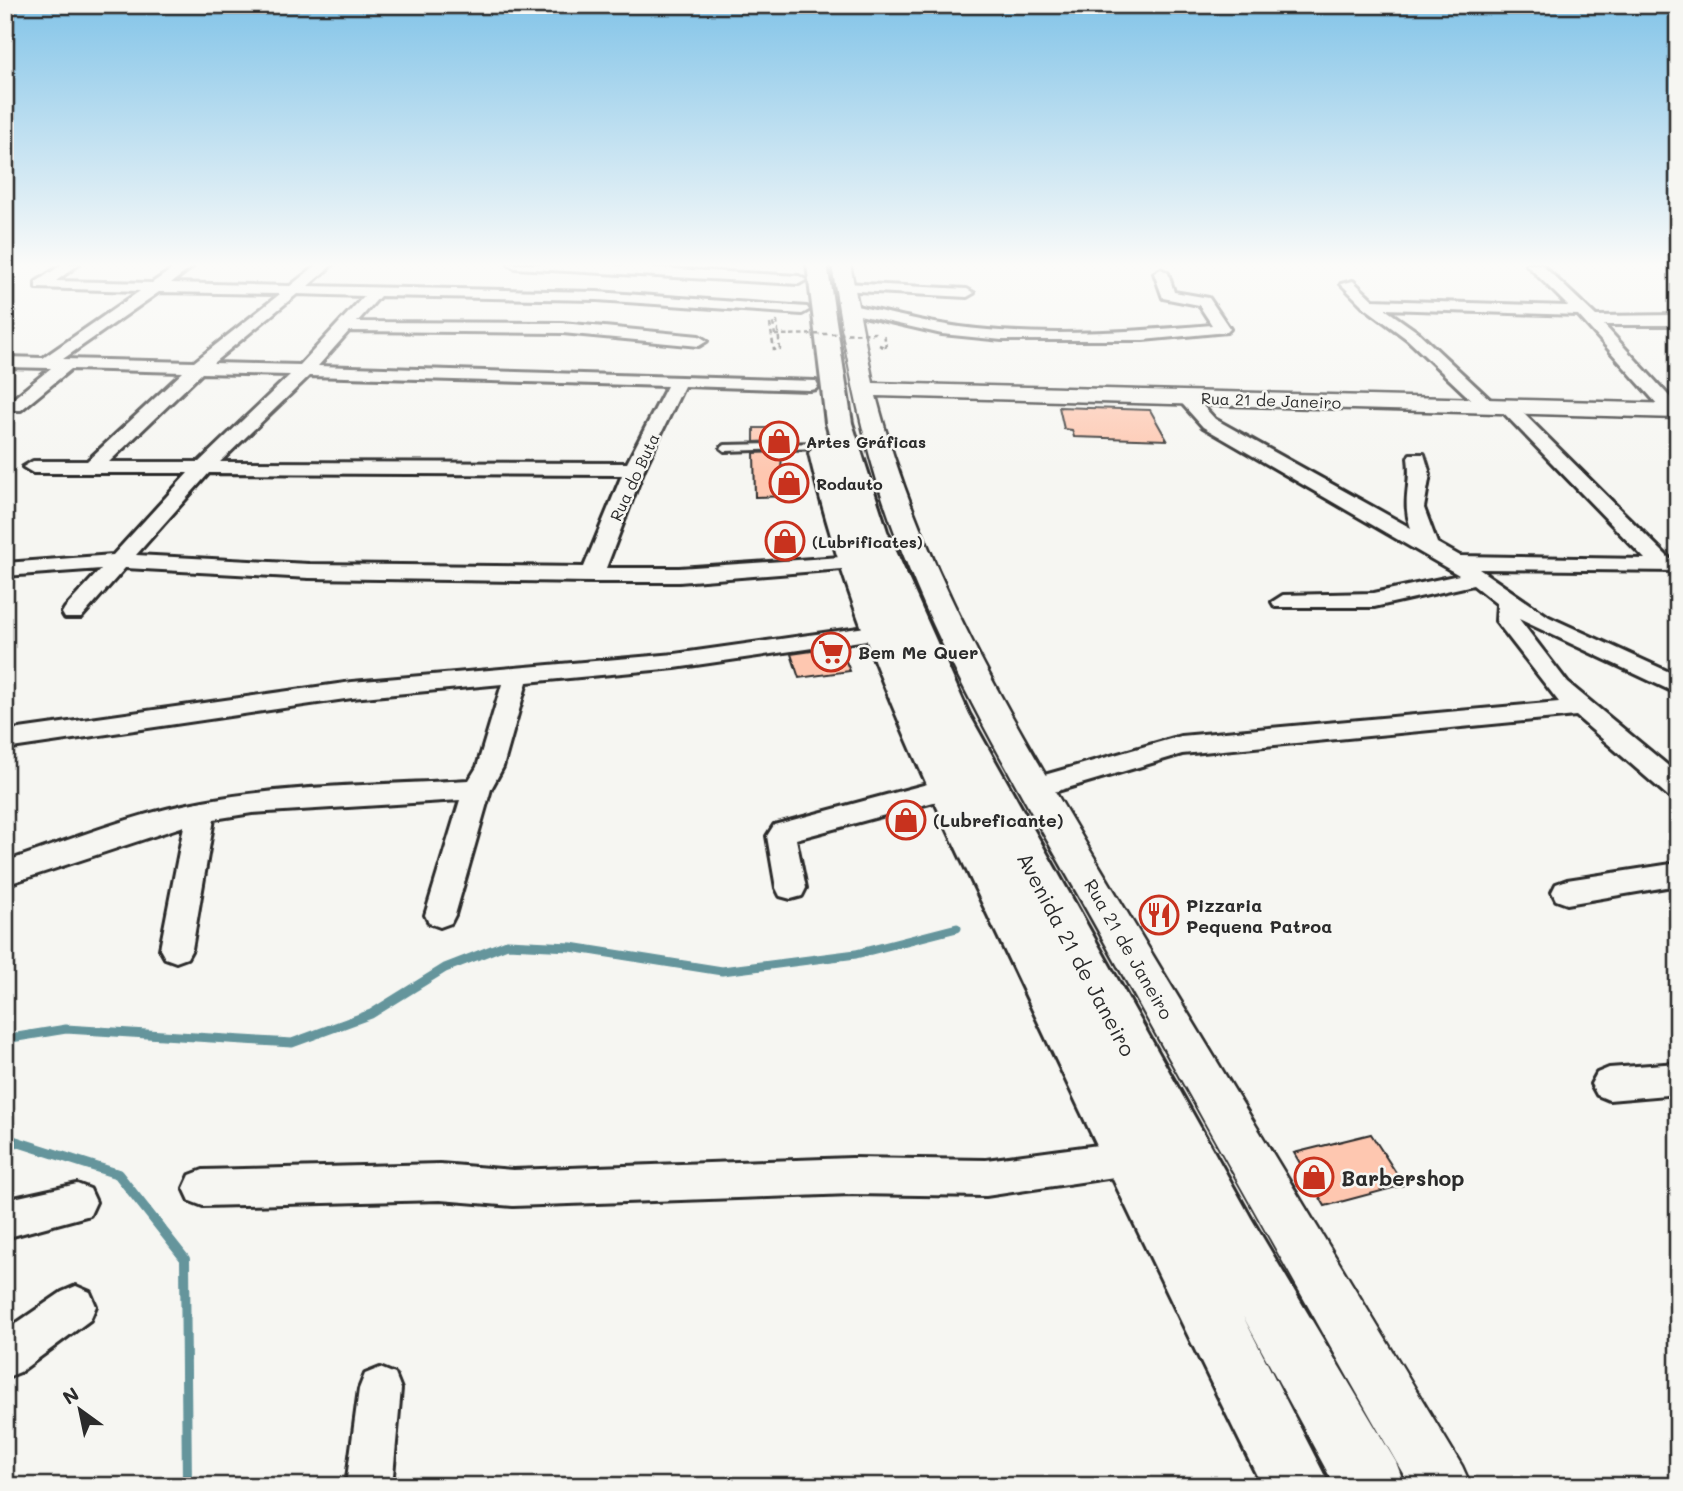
<svg xmlns="http://www.w3.org/2000/svg" width="1683" height="1491" font-family="Mali,sans-serif">
	<style>
		.lines { fill: none; stroke-linecap: round; stroke-linejoin: round }
		.stream-far2 { stroke: #65959c; stroke-width: 4.5 }
		.stream-far1 { stroke: #65959c; stroke-width: 9 }
		.stream { stroke: #65959c; stroke-width: 10 }
		.building { fill: #fec7b0; stroke: #2b2b2b; stroke-width: 2 }
		.service-casing { stroke: #2b2b2b; stroke-width: 6 }
		.minor-casing { stroke: #2b2b2b; stroke-width: 6 }
		.tertiary-casing { stroke: #2b2b2b; stroke-width: 5 }
		.primary-casing { stroke: #2b2b2b; stroke-width: 6 }
		.path { stroke: #2b2b2b; stroke-width: 2.5; stroke-dasharray: 4.5 3.5; stroke-linecap: butt }
		.service { fill: #f6f6f2; fill-rule: evenodd }
		.minor { fill: #f6f6f2; fill-rule: evenodd }
		.tertiary { fill: #f6f6f2; fill-rule: evenodd }
		.primary { fill: #f6f6f2; fill-rule: evenodd }
		.path-bridge { stroke: #2b2b2b; stroke-width: 2.5; stroke-dasharray: 4.5 3.5; stroke-linecap: butt }
		.labels { text-anchor: middle; dominant-baseline: central; stroke-width: 5; stroke-linejoin: round; paint-order: stroke }
		.far-street-label { font-size: 16px; fill: #2b2b2b; stroke: #f6f6f2 }
		.far-poi-label { font-size: 16px; font-weight: bold; fill: #2b2b2b; stroke: #f6f6f2; text-anchor: start }
		.poi-label { font-size: 18px; font-weight: bold; fill: #2b2b2b; stroke: #f6f6f2; text-anchor: start }
		.street-label { font-size: 18px; fill: #2b2b2b; stroke: #f6f6f2 }
		.near-street-label { font-size: 21px; fill: #2b2b2b; stroke: #f6f6f2 }
		.near-poi-label { font-size: 21px; font-weight: bold; fill: #2b2b2b; stroke: #f6f6f2; text-anchor: start }
	</style>
	<rect width="100%" height="100%" fill="#f6f6f2"/>
	<filter id="ink" filterUnits="userSpaceOnUse"><feTurbulence type="fractalNoise" baseFrequency=".0143" numOctaves="2"/><feDisplacementMap in="SourceGraphic" scale="14" xChannelSelector="R" yChannelSelector="G"/><feConvolveMatrix kernelMatrix="1 2 1 2 8 2 1 2 1" color-interpolation-filters="sRGB"/></filter>
	<g filter="url(#ink)">
		<g class="lines">
			<path class="stream-far2" d="M5 266V269"/>
			<path class="stream-far1" d="M5 1039 66 1029 292 1043 371 1014 445 968 507 944 571 947 722 971 856 954 957 928"/>
			<path class="stream" d="M5 1138 118 1174 185 1259 187 1486"/>
		</g>
		<path class="building" d="M1059 407 1150 410 1167 440 1074 437 1072 430 1064 429Z
			M754 428H783L782 441 754 442Z
			M782 452 781 471H793L795 496 755 497 754 453Z
			M840 647 850 671 799 678 791 654Z
			M1371 1134 1404 1185 1325 1206 1294 1153Z"/>
		<g class="lines">
			<defs>
				<path id="service" d="M821 443 824 444V448L725 451 721 448 725 445Z"/>
				<path id="minor" d="M63 264H79L56 281 152 283 180 264H196L171 283 290 286 318 264H333L308 286 597 292 807 307 809 310 802 314 597 300 380 296 357 322 562 323 699 336 707 341 699 346 562 333 349 331 318 366 816 381 818 385 816 389 810 390 684 386 644 469 606 568H679L855 556 866 562 855 568 679 582H592L309 578 125 568 81 618H65L62 613 65 608 101 569 5 576V563L113 555 188 473H33L23 467 33 461H87L183 372 71 369 21 410H9L6 406 9 402 51 368 5 367V357L43 358 140 291 36 288V282ZM159 292 280 294 194 362 63 359ZM297 294 364 296 300 365 213 363ZM202 373 290 375 199 462H109ZM309 376 667 386 627 463 220 462ZM209 473 622 475 584 567 309 564 136 555Z
					M508 264H587L799 276 806 280 799 284 515 268Z
					M1526 264H1541L1596 316 1678 315V325H1604L1678 406V415H1667L1578 315 1385 309 1419 333 1497 406 1488 411 1482 410 1407 339 1364 307 1341 284 1353 281 1373 300 1568 306Z
					M1161 269 1168 273 1174 292 1209 298 1230 329 1227 332 1143 340H1002L942 334 842 311 840 308 847 304C878 310 909 319 941 324 1024 339 1127 332 1212 325L1199 305 1163 298 1154 273Z
					M844 283 967 289 974 293 967 297 839 290V284Z
					M1186 393 1192 394 1215 419 1411 528C1401 500 1412 486 1408 458L1410 454H1424L1430 474 1424 508 1437 543 1460 556 1645 559 1497 406 1506 401 1512 402 1670 559 1678 561V571L1479 569 1549 617 1678 676V694L1519 619 1568 683 1678 774V798L1668 796 1576 716 1182 754 1037 797 1027 794 1023 787 1027 780 1181 736 1559 702 1496 621 1497 604 1473 585 1374 607H1275L1272 602 1283 595 1374 593 1459 575 1203 427 1177 398Z
					M880 625 888 627 892 632 888 637 675 668 527 682 503 767 491 789 455 915 451 923 440 927 429 923 425 915 460 800 252 813 214 819 192 949 187 958 176 962 165 958 160 949 184 826 5 885V862C70 840 136 813 203 801 290 785 381 785 469 780L477 767 502 684 352 698 5 749V731L352 682 675 654Z
					M946 779 956 782 960 789 956 796 796 839 806 888 802 896 791 899 780 896 776 888 767 836 774 825Z
					M1678 863V885L1567 904 1556 900 1552 892 1556 884 1567 880Z
					M1678 1063V1094L1609 1100 1597 1095 1591 1084 1597 1073 1609 1068Z
					M1128 1141 1141 1146 1146 1158 1141 1170 1128 1175 986 1196 852 1194 513 1206 440 1200 203 1206 190 1201 184 1188 190 1175 203 1170 440 1164 513 1170 852 1158 986 1160Z
					M77 1184 90 1189 96 1202 90 1215 5 1238V1200Z
					M76 1286 90 1292 96 1306 90 1320 20 1372 5 1378V1331L62 1292Z
					M380 1368 395 1374 401 1389 392 1486H346L359 1389 365 1374Z"/>
				<path id="tertiary" d="M832 264H850L873 383 1678 404V418L876 396C925 585 1032 752 1131 919 1241 1102 1352 1283 1462 1466L1471 1486H1410C1307 1306 1206 1125 1105 943 1023 795 930 647 878 484 856 412 843 339 832 264Z"/>
				<path id="primary" d="M807 264H827L852 423 887 531 969 714 1251 1218 1396 1462 1405 1486H1335L1243 1316 1330 1486H1262C1176 1313 1093 1138 1011 964 931 794 852 638 809 453L813 447 823 445 833 448 826 423Z"/>
			</defs>
			<use href="#service" class="service-casing"/>
			<use href="#minor" class="minor-casing"/>
			<use href="#tertiary" class="tertiary-casing"/>
			<use href="#primary" class="primary-casing"/>
			<path class="path" d="M770 324 774 350 780 349 777 322 773 323 775 335
				M879 345 886 348 884 332"/>
			<use href="#service" class="service"/>
			<use href="#minor" class="minor"/>
			<use href="#tertiary" class="tertiary"/>
			<use href="#primary" class="primary"/>
			<path class="path-bridge" d="M775 335 879 333"/>
		</g>
	</g>
	<linearGradient id="sky" x2="0" y2="1"><stop stop-color="#83c4e8"/><stop offset="0.56" stop-color="#fbfbf9"/><stop offset="1" stop-color="#fbfbf9" stop-opacity="0"/></linearGradient>
	<rect width="1683" height="473" fill="url(#sky)"/>
	<defs>
		<symbol id="shop-ring" viewBox="-11 -11 22 22"><circle r="9.5" fill="#f6f6f2" stroke="#c8321e" stroke-width="1.5"/><path d="M-5-2.5h2.3a2.7 3.5 0 0 1 5.4 0H5L5.5 6h-11ZM-1.5-2.5h3a1.5 2.3 0 0 0-3 0Z" fill="#c8321e"/></symbol>
		<symbol id="supermarket-ring" viewBox="-11 -11 22 22"><circle r="9.5" fill="#f6f6f2" stroke="#c8321e" stroke-width="1.5"/><path d="M-6-5.5h2.5l.6 2H6L4.5 2H-2.5L-4.4-4H-6ZM-1.5 3.2a1.3 1.3 0 1 0 .1 0ZM3 3.2a1.3 1.3 0 1 0 .1 0Z" fill="#c8321e"/></symbol>
		<symbol id="restaurant-ring" viewBox="-11 -11 22 22"><circle r="9.5" fill="#f6f6f2" stroke="#c8321e" stroke-width="1.5"/><path d="M-5-6h1v4h1v-4h1v4h1v-4h1v5L-1.5 .5V6h-2V.5L-5-1ZM5-6V6H3V1.5H1.5Q1.5-4 5-6Z" fill="#c8321e"/></symbol>
	</defs>
	<g fill-rule="evenodd">
		<use href="#shop-ring" x="757" y="419" width="44" height="44"/>
		<use href="#shop-ring" x="767" y="461" width="44" height="44"/>
		<use href="#shop-ring" x="763" y="519" width="44" height="44"/>
		<use href="#supermarket-ring" x="809" y="630" width="44" height="44"/>
		<use href="#shop-ring" x="884" y="798" width="44" height="44"/>
		<use href="#restaurant-ring" x="1137" y="893" width="44" height="44"/>
		<use href="#shop-ring" x="1292" y="1155" width="44" height="44"/>
	</g>
	<g class="labels">
		<g class="far-street-label">
			<text transform="translate(1271 400) rotate(2)">Rua 21 de Janeiro</text>
			<text transform="translate(634 477) rotate(-65)">Rua do Buta</text>
		</g>
		<g class="far-poi-label">
			<text x="806" y="441">Artes Gráficas</text>
			<text x="816" y="483">Rodauto</text>
			<text x="812" y="541">(Lubrificates)</text>
		</g>
		<g class="poi-label">
			<text x="858" y="652">Bem Me Quer</text>
			<text x="933" y="820">(Lubreficante)</text>
			<text x="1186" y="905">Pizzaria<tspan x="1186" dy="21">Pequena Patroa</tspan></text>
		</g>
		<g class="street-label">
			<text transform="translate(1129 949) rotate(60)">Rua 21 de Janeiro</text>
		</g>
		<g class="near-street-label">
			<text transform="translate(1077 954) rotate(62)">Avenida 21 de Janeiro</text>
		</g>
		<g class="near-poi-label">
			<text x="1341" y="1177">Barbershop</text>
		</g>
	</g>
	<rect width="1683" height="1491" fill="none" stroke="#f6f6f2" stroke-width="28"/>
	<rect x="14" y="14" width="1655" height="1463" fill="none" stroke="#2b2b2b" stroke-width="2.5" filter="url(#ink)"/>
	<g transform="translate(80 1410) rotate(327)" stroke="#f6f6f2" stroke-width="5" paint-order="stroke">
	<path d="M0-5L12 26L0 18L-12 26Z" fill="#2b2b2b"/>
	<text y="-10" font-size="19" font-weight="bold" text-anchor="middle" fill="#2b2b2b">N</text>
	</g>
</svg>
